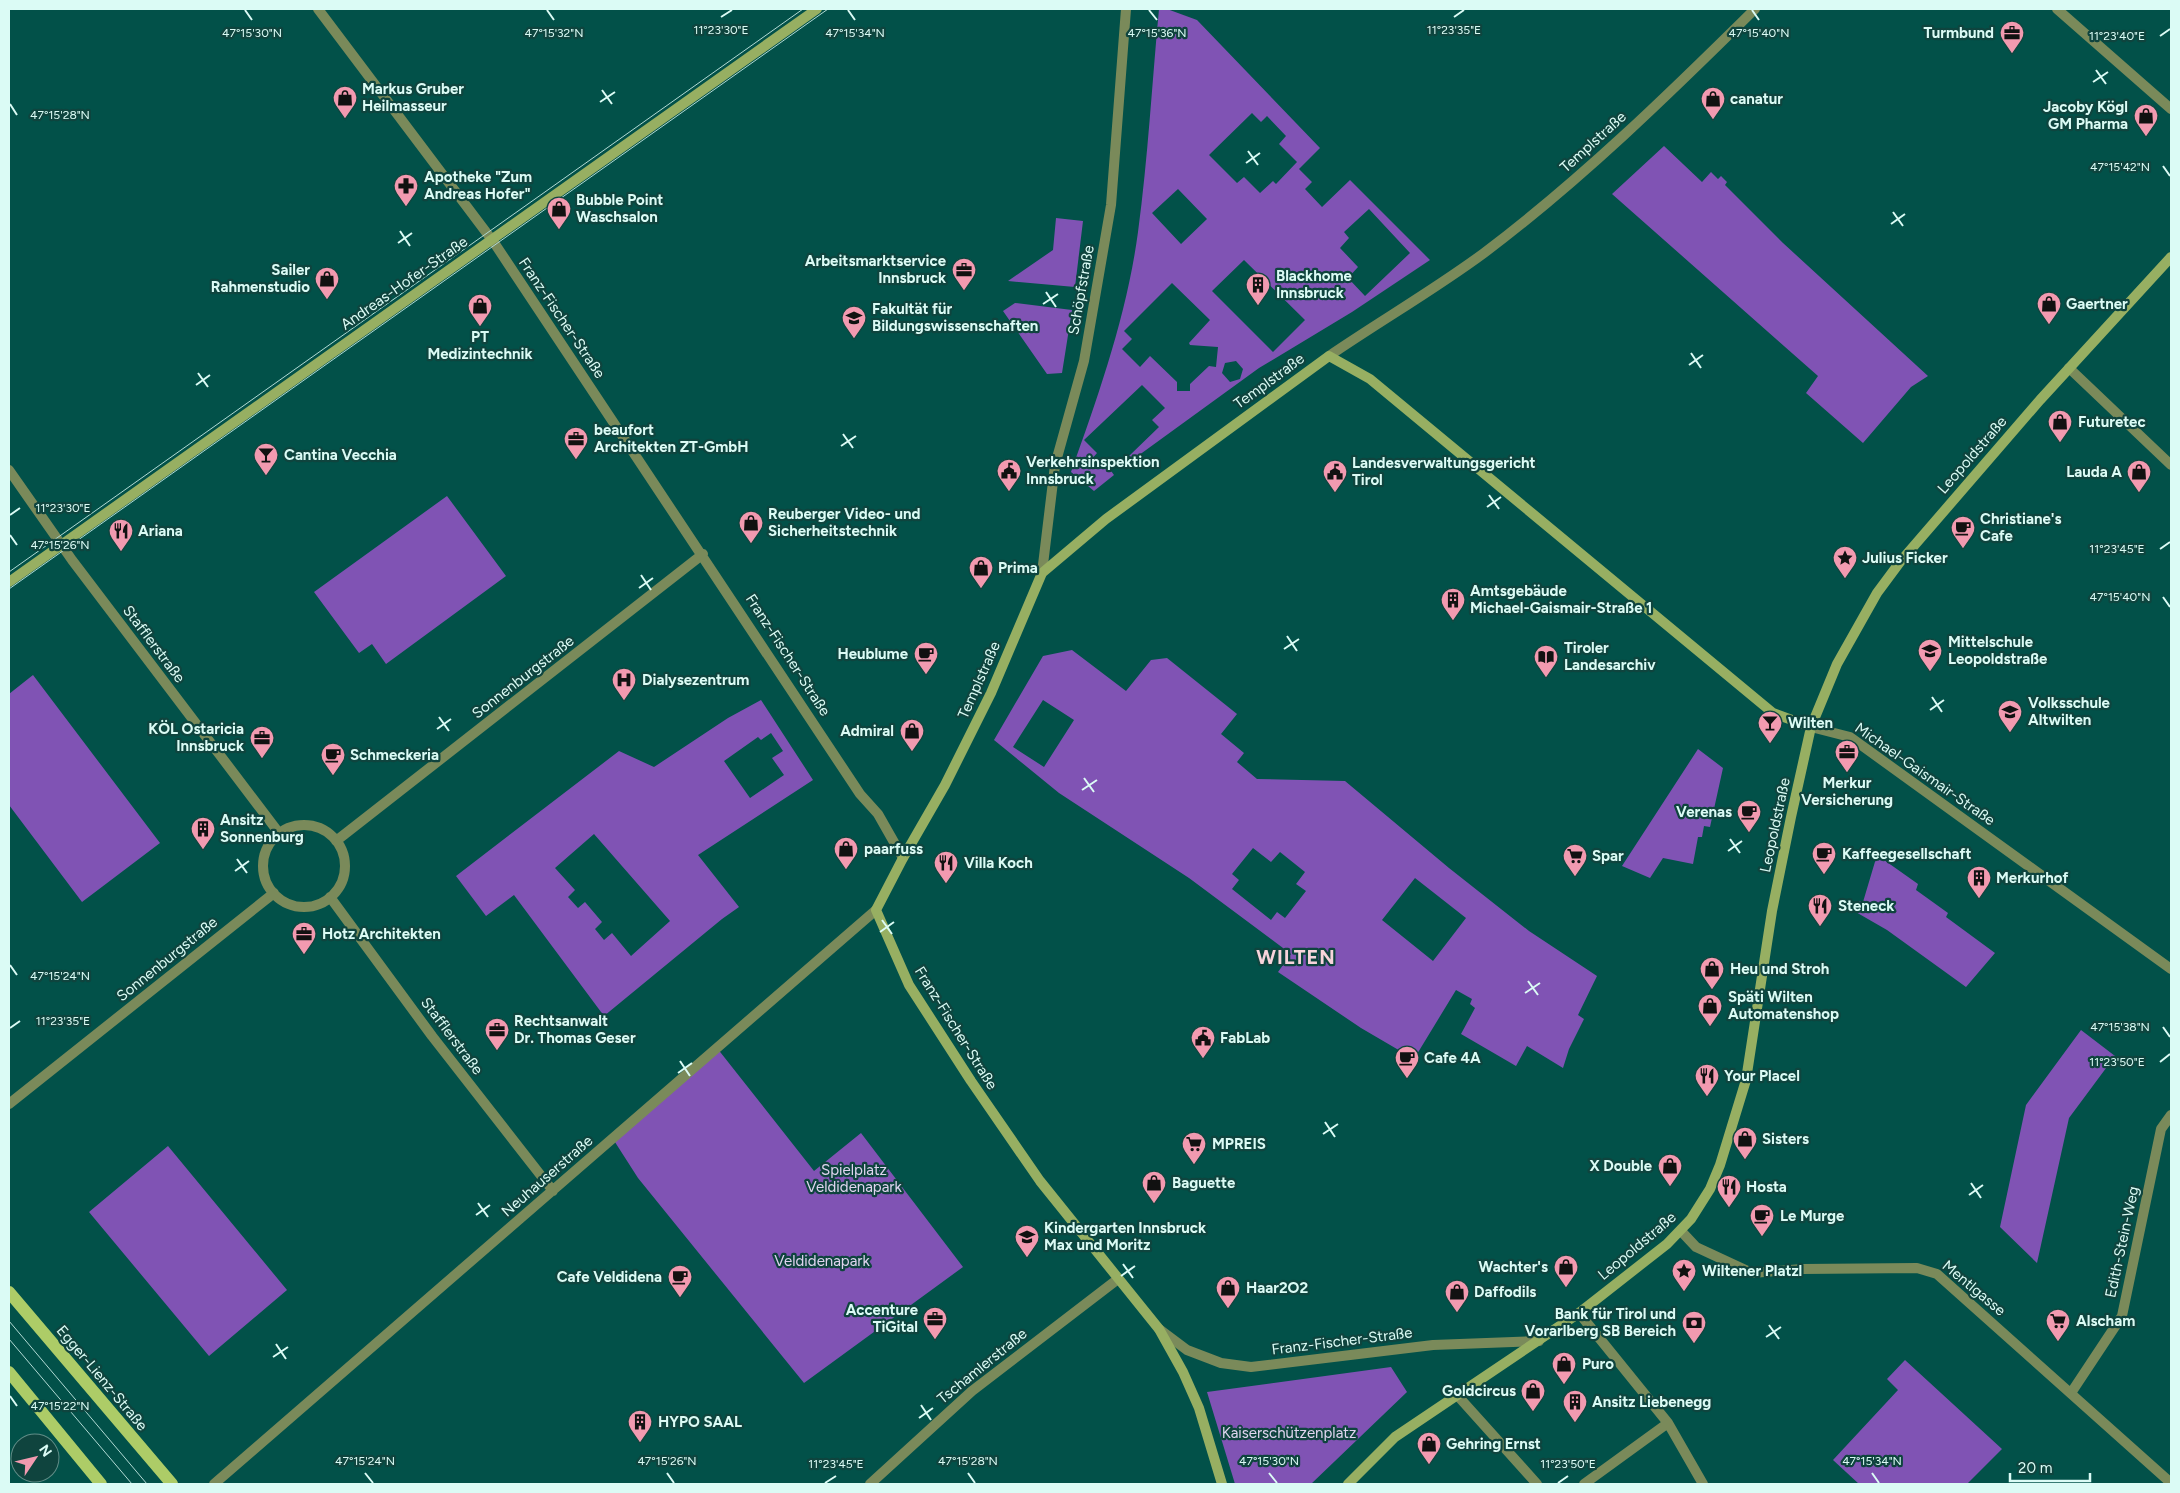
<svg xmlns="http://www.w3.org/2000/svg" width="2180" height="1493" font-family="Figtree,sans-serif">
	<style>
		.green { fill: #8053b4; fill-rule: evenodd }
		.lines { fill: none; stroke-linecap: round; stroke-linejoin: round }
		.street { stroke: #7a8a5a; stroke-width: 10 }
		.secondary { stroke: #97af62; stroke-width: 10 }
		.primary { stroke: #adcc67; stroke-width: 12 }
		.tram { stroke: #b1dad4; stroke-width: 1 }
		.ticks { fill: none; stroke: #dbfbf5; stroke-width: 2 }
		.labels { text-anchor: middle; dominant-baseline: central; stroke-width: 4.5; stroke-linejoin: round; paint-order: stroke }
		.poi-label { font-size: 15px; font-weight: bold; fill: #dbfbf5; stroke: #0f443e; text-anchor: start }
		.street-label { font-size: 15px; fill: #dbfbf5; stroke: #0f443e }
		.park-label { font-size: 15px; fill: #e0d5f0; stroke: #0f443e }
		.district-label { font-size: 20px; font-weight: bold; letter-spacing: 1px; fill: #f7d4db; stroke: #0f443e }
		.ticks-label { font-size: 12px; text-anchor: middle; fill: #dbfbf5; stroke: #0f443e; stroke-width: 4.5; stroke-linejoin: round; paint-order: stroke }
	</style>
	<rect width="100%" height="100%" fill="#025149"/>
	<path class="green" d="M1159 9H1167L1197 20 1320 148 1299 169 1312 182 1305 189 1322 207 1350 180 1430 260 1352 312 1259 368 1135 458 1129 456 1159 427 1152 420 1165 408 1142 385 1084 440 1097 453 1091 460 1100 469 1106 464 1114 475 1094 491 1071 472C1099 394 1127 314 1138 232 1148 158 1152 83 1159 9ZM1252 113 1261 122 1267 116 1286 136 1279 144 1297 162 1276 184 1273 181 1260 193 1244 177 1237 183 1209 155ZM1178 189 1207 219 1181 244 1152 213ZM1369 209 1410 253 1365 296 1348 278 1358 267 1340 248 1349 238 1344 232ZM1244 260 1305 320 1273 352 1212 291ZM1172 283 1210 320 1189 343 1190 345 1218 347 1216 367 1209 366 1190 384V391H1177V382L1150 356 1140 367 1122 349 1132 339 1124 331ZM1236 361 1243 369 1240 379 1230 382 1222 373 1225 363Z
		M1664 146 1702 182 1711 172 1718 179 1721 176 1727 182 1725 185 1783 243 1928 376 1911 387 1863 443 1806 393 1818 376 1612 194Z
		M1056 218 1083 221 1075 287 1008 281 1053 250Z
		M1015 303 1072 310 1062 373 1047 374 1003 311Z
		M447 496 506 576 386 664 372 644 359 653 314 592Z
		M1072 650 1126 691 1151 660 1167 658 1237 714 1221 734 1244 753 1237 762 1257 779 1345 781 1449 868 1529 931 1597 976 1578 1015 1584 1019 1569 1049 1563 1068 1527 1046 1516 1066 1461 1034 1475 1008 1470 1004 1472 999 1456 990 1414 1059 1361 1028 1278 972 1291 954 1189 878 1059 793 994 740 1043 656ZM1043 700 1074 720 1044 767 1013 747ZM1253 848 1271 862 1280 852 1305 872 1296 884 1306 891 1285 918 1277 912 1271 920 1232 889 1239 880 1232 874ZM1415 878 1466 918 1433 961 1382 920Z
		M33 675 160 843 82 902 9 805V694Z
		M761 700 813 780 698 855 739 907 722 919 604 1016 514 895 486 916 456 876 619 751 654 767 728 718ZM771 733 783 751 772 758 784 775 750 798 724 761 758 737 761 740ZM594 834 670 921 631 956 612 933 604 940 595 929 602 922 585 902 578 908 568 897 575 890 555 868Z
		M1698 749 1723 768 1710 827 1704 826 1702 837H1698L1693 864 1663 858 1650 878 1622 866Z
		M1877 855 1918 884 1916 890 1948 913 1946 917 1995 953 1966 987 1887 930 1854 911 1859 901 1863 902Z
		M2081 1030 2115 1056 2069 1118 2037 1263 2000 1227 2026 1105Z
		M717 1048 814 1171 861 1133 963 1267 804 1383 638 1178 613 1139Z
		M168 1146 287 1290 209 1356 89 1212Z
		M1905 1360 2002 1449 1967 1484H1859L1833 1460 1898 1390 1887 1379Z
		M1391 1367 1407 1392 1311 1484H1235L1207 1392Z"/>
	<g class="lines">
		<path class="street" d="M318 9 495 244 860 794 878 814 903 858
			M2057 9 2171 109
			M1329 356C1380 321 1434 290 1484 253 1581 180 1669 94 1755 9
			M2069 368 2171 465
			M9 470 72 560 279 833
			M1042 573 1055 465 1084 361 1111 205 1126 9
			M1811 727 1850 737 2171 969
			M263 866a41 41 0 1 1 82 0a41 41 0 1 1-82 0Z
			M336 841 703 554
			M330 897 432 1036 553 1191
			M9 1104 274 893
			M1681 1231 1696 1247 1752 1273 1802 1269 1917 1268 1937 1274 2171 1483
			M1579 1313 1668 1423 1703 1484
			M1159 1329 1187 1350 1221 1363 1251 1367 1433 1345 1539 1341
			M2071 1393 2122 1316 2161 1129 2171 1115
			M1457 1395 1537 1484
			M214 1484 876 910
			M870 1484 972 1391 1118 1279
			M1584 1484 1668 1423"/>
		<path class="secondary" d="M9 582 817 9
			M1222 1484 1199 1408 1183 1372 1159 1329 1040 1181 971 1081 909 985 876 910 903 858 945 785 991 693 1042 573 1106 519 1329 356 1370 379 1773 713 1811 727
			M1348 1484 1395 1437 1579 1313 1667 1244 1691 1219 1710 1189 1720 1165 1746 1080 1772 911 1791 817 1811 727 1837 664 1877 593 1900 562 2040 400 2171 257"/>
		<path class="primary" d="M9 1292 172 1484
			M9 1372 101 1484"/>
		<path class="tram" d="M9 572 803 9
			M9 589 828 9
			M9 1321 147 1484
			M9 1339 132 1484"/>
	</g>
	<path class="ticks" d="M245 10 252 20M547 10 554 20M848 10 855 20M1149 10 1157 20M1752 10 1759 20M721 17 732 10M1454 17 1464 10M2160 36 2170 29M2096 70 2106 84M2093 82 2108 72M602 90 612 104M600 102 615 92M10 104 17 115M1248 151 1258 165M1246 163 1260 153M2163 166 2170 176M1893 212 1903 226M1891 224 1905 214M400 231 410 246M398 243 412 233M1046 292 1056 307M1043 304 1058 294M1691 353 1701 368M1689 365 1703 355M198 373 208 387M196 385 210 375M843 434 853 448M841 446 856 436M1489 495 1499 509M1487 507 1501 497M10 515 20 508M10 535 17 545M2160 549 2170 542M641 575 651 590M639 588 653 578M2163 597 2170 607M1287 636 1297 651M1284 649 1299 639M1932 697 1942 712M1930 710 1944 700M439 717 449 731M437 729 451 719M1084 778 1094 792M1082 790 1097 780M1730 839 1740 853M1728 851 1742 841M237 859 247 873M235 871 249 861M882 920 892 934M880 932 894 922M10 965 17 975M1528 981 1538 995M1525 993 1540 983M2163 1027 2170 1037M10 1028 20 1021M680 1061 690 1076M2160 1062 2170 1054M678 1073 692 1063M1325 1122 1335 1137M1323 1134 1338 1124M1971 1183 1981 1198M1969 1195 1983 1185M478 1203 488 1217M476 1215 490 1205M1123 1264 1133 1278M1121 1276 1135 1266M1769 1325 1779 1339M1766 1337 1781 1327M276 1344 286 1359M273 1357 288 1347M10 1396 17 1406M921 1405 931 1420M919 1418 933 1408M365 1473 373 1483M667 1473 674 1483M968 1473 975 1483M1269 1473 1277 1483M1872 1473 1879 1483M825 1483 836 1476M1558 1483 1568 1476"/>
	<defs>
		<symbol id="office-pin" viewBox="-11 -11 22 30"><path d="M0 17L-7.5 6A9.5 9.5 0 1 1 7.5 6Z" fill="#f29ab0" stroke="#0f443e"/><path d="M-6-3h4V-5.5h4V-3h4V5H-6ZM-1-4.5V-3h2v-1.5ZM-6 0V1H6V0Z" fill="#111"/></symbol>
		<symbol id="shop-pin" viewBox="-11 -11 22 30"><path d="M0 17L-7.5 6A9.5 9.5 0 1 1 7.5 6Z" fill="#f29ab0" stroke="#0f443e"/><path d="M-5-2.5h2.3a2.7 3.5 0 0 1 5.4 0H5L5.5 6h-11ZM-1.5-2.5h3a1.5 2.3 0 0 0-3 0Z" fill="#111"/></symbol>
		<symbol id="pharmacy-pin" viewBox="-11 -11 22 30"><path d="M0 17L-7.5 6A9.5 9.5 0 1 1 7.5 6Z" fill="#f29ab0" stroke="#0f443e"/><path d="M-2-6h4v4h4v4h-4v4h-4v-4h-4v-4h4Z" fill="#111"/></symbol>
		<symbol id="building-pin" viewBox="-11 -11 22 30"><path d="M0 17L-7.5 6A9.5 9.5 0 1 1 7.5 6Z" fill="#f29ab0" stroke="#0f443e"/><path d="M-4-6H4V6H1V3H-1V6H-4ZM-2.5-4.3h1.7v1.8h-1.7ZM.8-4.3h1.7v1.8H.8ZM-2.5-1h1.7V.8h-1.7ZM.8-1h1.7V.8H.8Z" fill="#111"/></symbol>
		<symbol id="university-pin" viewBox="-11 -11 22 30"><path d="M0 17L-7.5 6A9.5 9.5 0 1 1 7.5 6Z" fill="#f29ab0" stroke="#0f443e"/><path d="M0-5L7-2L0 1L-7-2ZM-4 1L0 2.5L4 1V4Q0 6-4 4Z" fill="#111"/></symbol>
		<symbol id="bar-pin" viewBox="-11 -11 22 30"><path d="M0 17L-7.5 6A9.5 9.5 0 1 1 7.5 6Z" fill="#f29ab0" stroke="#0f443e"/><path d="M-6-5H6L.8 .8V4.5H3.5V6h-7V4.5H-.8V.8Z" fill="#111"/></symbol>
		<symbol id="civic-pin" viewBox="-11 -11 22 30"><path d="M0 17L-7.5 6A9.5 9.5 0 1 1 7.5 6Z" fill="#f29ab0" stroke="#0f443e"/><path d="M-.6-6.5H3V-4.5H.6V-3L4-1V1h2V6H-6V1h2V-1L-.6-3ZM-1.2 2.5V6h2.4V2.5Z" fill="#111"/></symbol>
		<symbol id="cafe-pin" viewBox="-11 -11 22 30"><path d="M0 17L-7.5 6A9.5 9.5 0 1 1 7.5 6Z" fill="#f29ab0" stroke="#0f443e"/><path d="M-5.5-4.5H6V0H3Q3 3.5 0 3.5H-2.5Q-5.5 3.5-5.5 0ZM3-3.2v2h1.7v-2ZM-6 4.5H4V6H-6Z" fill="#111"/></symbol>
		<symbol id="restaurant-pin" viewBox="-11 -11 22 30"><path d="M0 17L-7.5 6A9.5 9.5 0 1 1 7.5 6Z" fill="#f29ab0" stroke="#0f443e"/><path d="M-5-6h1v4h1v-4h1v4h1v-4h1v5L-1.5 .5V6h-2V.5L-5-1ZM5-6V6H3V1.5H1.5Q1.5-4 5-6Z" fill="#111"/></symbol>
		<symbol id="sight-pin" viewBox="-11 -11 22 30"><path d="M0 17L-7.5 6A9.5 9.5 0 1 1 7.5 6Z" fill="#f29ab0" stroke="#0f443e"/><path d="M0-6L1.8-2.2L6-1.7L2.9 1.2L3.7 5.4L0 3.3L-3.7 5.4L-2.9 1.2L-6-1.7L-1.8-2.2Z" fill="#111"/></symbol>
		<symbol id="school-pin" viewBox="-11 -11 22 30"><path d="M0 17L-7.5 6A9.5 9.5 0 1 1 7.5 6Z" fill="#f29ab0" stroke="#0f443e"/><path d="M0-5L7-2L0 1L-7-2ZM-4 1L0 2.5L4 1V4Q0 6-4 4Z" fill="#111"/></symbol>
		<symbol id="library-pin" viewBox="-11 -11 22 30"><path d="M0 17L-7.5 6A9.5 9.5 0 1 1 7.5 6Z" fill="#f29ab0" stroke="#0f443e"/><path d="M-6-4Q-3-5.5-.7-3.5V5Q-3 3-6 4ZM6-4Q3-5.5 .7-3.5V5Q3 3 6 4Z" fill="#111"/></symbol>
		<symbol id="hospital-pin" viewBox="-11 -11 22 30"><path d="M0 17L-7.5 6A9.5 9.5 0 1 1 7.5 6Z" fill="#f29ab0" stroke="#0f443e"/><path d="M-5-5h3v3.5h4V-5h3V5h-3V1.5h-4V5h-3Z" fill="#111"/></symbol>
		<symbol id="supermarket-pin" viewBox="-11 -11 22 30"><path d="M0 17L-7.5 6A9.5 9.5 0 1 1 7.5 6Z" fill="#f29ab0" stroke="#0f443e"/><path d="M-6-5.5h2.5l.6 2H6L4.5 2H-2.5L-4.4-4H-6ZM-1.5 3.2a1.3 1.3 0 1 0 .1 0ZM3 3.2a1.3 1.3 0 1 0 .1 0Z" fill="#111"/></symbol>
		<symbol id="bank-pin" viewBox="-11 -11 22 30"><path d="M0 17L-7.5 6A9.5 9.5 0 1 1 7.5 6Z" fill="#f29ab0" stroke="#0f443e"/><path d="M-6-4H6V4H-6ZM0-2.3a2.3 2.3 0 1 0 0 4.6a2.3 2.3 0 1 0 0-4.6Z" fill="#111"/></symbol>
	</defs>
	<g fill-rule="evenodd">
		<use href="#office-pin" x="1998" y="19" width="28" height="38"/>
		<use href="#shop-pin" x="331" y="84" width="28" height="38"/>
		<use href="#shop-pin" x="1699" y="85" width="28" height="38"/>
		<use href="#shop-pin" x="2132" y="102" width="28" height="38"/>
		<use href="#pharmacy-pin" x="392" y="172" width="28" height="38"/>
		<use href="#shop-pin" x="545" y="195" width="28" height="38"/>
		<use href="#office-pin" x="950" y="256" width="28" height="38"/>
		<use href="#shop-pin" x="313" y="265" width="28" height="38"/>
		<use href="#building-pin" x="1244" y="271" width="28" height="38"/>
		<use href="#shop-pin" x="2035" y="290" width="28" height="38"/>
		<use href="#shop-pin" x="466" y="292" width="28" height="38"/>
		<use href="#university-pin" x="840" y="304" width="28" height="38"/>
		<use href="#shop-pin" x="2046" y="408" width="28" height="38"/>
		<use href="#office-pin" x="562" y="425" width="28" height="38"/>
		<use href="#bar-pin" x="252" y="441" width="28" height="38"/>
		<use href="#civic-pin" x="995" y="457" width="28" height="38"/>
		<use href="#civic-pin" x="1321" y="458" width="28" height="38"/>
		<use href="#shop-pin" x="2125" y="458" width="28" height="38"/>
		<use href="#shop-pin" x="737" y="509" width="28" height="38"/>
		<use href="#cafe-pin" x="1949" y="514" width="28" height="38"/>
		<use href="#restaurant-pin" x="107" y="517" width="28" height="38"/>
		<use href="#sight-pin" x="1831" y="544" width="28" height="38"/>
		<use href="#shop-pin" x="967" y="554" width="28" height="38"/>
		<use href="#building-pin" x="1439" y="586" width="28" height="38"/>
		<use href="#school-pin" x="1916" y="637" width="28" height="38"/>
		<use href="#cafe-pin" x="912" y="640" width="28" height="38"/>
		<use href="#library-pin" x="1532" y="643" width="28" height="38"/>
		<use href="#hospital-pin" x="610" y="666" width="28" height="38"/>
		<use href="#school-pin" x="1996" y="698" width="28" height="38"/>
		<use href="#bar-pin" x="1756" y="709" width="28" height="38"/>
		<use href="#shop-pin" x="898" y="717" width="28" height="38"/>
		<use href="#office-pin" x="248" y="724" width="28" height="38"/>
		<use href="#office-pin" x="1833" y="738" width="28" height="38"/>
		<use href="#cafe-pin" x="319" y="741" width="28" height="38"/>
		<use href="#cafe-pin" x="1735" y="798" width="28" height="38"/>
		<use href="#building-pin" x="189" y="815" width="28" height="38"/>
		<use href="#shop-pin" x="832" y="835" width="28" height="38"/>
		<use href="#cafe-pin" x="1810" y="840" width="28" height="38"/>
		<use href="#supermarket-pin" x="1561" y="842" width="28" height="38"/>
		<use href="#restaurant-pin" x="932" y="849" width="28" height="38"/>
		<use href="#building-pin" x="1965" y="864" width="28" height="38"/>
		<use href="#restaurant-pin" x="1806" y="892" width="28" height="38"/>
		<use href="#office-pin" x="290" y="920" width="28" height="38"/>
		<use href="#shop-pin" x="1698" y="955" width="28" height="38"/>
		<use href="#shop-pin" x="1696" y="992" width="28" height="38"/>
		<use href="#office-pin" x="483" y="1016" width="28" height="38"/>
		<use href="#civic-pin" x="1189" y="1024" width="28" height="38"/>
		<use href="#cafe-pin" x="1393" y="1044" width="28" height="38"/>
		<use href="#restaurant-pin" x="1693" y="1062" width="28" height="38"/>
		<use href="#shop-pin" x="1731" y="1125" width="28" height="38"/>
		<use href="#supermarket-pin" x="1180" y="1130" width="28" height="38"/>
		<use href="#shop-pin" x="1656" y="1152" width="28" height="38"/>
		<use href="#shop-pin" x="1140" y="1169" width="28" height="38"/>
		<use href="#restaurant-pin" x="1715" y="1173" width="28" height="38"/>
		<use href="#cafe-pin" x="1748" y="1202" width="28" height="38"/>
		<use href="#school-pin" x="1013" y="1223" width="28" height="38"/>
		<use href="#shop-pin" x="1552" y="1253" width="28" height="38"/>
		<use href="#sight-pin" x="1670" y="1257" width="28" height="38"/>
		<use href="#cafe-pin" x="666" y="1263" width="28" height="38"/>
		<use href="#shop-pin" x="1214" y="1274" width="28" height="38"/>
		<use href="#shop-pin" x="1443" y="1278" width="28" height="38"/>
		<use href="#office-pin" x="921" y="1305" width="28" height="38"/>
		<use href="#supermarket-pin" x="2044" y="1307" width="28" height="38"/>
		<use href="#bank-pin" x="1680" y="1309" width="28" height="38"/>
		<use href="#shop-pin" x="1550" y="1350" width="28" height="38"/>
		<use href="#shop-pin" x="1519" y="1377" width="28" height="38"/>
		<use href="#building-pin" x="1561" y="1388" width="28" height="38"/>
		<use href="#building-pin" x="626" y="1408" width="28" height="38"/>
		<use href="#shop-pin" x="1415" y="1430" width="28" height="38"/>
	</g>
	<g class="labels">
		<g class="poi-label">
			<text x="1994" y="33" text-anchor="end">Turmbund</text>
			<text x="362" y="89">Markus Gruber<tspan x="362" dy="17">Heilmasseur</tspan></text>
			<text x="1730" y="99">canatur</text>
			<text x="2128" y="107" text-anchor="end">Jacoby Kögl<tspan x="2128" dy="17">GM Pharma</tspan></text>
			<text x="424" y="177">Apotheke "Zum<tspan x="424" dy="17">Andreas Hofer"</tspan></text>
			<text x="576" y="200">Bubble Point<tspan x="576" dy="17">Waschsalon</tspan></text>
			<text x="946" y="261" text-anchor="end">Arbeitsmarktservice<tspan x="946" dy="17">Innsbruck</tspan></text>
			<text x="310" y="270" text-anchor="end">Sailer<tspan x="310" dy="17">Rahmenstudio</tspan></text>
			<text x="1276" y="276">Blackhome<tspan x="1276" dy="17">Innsbruck</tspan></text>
			<text x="2066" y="304">Gaertner</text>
			<text x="872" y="309">Fakultät für<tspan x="872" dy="17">Bildungswissenschaften</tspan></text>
			<text x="480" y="337" text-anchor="middle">PT<tspan x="480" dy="17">Medizintechnik</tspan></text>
			<text x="2078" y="422">Futuretec</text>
			<text x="594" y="430">beaufort<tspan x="594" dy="17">Architekten ZT-GmbH</tspan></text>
			<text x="284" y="455">Cantina Vecchia</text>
			<text x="1026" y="462">Verkehrsinspektion<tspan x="1026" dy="17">Innsbruck</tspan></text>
			<text x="1352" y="463">Landesverwaltungsgericht<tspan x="1352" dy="17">Tirol</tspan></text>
			<text x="2122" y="472" text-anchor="end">Lauda A</text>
			<text x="768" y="514">Reuberger Video- und<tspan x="768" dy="17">Sicherheitstechnik</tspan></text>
			<text x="1980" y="519">Christiane's<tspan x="1980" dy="17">Cafe</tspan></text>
			<text x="138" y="531">Ariana</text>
			<text x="1862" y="558">Julius Ficker</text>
			<text x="998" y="568">Prima</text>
			<text x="1470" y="591">Amtsgebäude<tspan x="1470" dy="17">Michael-Gaismair-Straße 1</tspan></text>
			<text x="1948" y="642">Mittelschule<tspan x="1948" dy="17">Leopoldstraße</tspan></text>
			<text x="1564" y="648">Tiroler<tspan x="1564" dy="17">Landesarchiv</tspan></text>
			<text x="908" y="654" text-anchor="end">Heublume</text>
			<text x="642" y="680">Dialysezentrum</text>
			<text x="2028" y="703">Volksschule<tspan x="2028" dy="17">Altwilten</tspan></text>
			<text x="1788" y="723">Wilten</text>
			<text x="244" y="729" text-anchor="end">KÖL Ostaricia<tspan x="244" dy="17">Innsbruck</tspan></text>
			<text x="894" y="731" text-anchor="end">Admiral</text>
			<text x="350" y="755">Schmeckeria</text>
			<text x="1847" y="783" text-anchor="middle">Merkur<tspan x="1847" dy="17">Versicherung</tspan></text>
			<text x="1732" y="812" text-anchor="end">Verenas</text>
			<text x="220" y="820">Ansitz<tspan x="220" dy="17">Sonnenburg</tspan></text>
			<text x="864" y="849">paarfuss</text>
			<text x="1842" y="854">Kaffeegesellschaft</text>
			<text x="1592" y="856">Spar</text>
			<text x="964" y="863">Villa Koch</text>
			<text x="1996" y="878">Merkurhof</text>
			<text x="1838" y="906">Steneck</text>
			<text x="322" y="934">Hotz Architekten</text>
			<text x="1730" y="969">Heu und Stroh</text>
			<text x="1728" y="997">Späti Wilten<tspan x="1728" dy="17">Automatenshop</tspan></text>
			<text x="514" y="1021">Rechtsanwalt<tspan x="514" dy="17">Dr. Thomas Geser</tspan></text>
			<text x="1220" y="1038">FabLab</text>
			<text x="1424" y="1058">Cafe 4A</text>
			<text x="1724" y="1076">Your Placel</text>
			<text x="1762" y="1139">Sisters</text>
			<text x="1212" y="1144">MPREIS</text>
			<text x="1652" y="1166" text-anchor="end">X Double</text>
			<text x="1172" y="1183">Baguette</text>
			<text x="1746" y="1187">Hosta</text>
			<text x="1780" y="1216">Le Murge</text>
			<text x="1044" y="1228">Kindergarten Innsbruck<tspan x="1044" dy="17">Max und Moritz</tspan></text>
			<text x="1548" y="1267" text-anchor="end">Wachter's</text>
			<text x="1702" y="1271">Wiltener Platzl</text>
			<text x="662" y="1277" text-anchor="end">Cafe Veldidena</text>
			<text x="1246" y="1288">Haar2O2</text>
			<text x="1474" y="1292">Daffodils</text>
			<text x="918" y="1310" text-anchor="end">Accenture<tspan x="918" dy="17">TiGital</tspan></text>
			<text x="1676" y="1314" text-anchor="end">Bank für Tirol und<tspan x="1676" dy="17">Vorarlberg SB Bereich</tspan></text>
			<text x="2076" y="1321">Alscham</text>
			<text x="1582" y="1364">Puro</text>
			<text x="1516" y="1391" text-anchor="end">Goldcircus</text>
			<text x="1592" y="1402">Ansitz Liebenegg</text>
			<text x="658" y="1422">HYPO SAAL</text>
			<text x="1446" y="1444">Gehring Ernst</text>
		</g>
		<g class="street-label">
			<text transform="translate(1593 142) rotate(-42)">Templstraße</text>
			<text transform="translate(404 283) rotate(-35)">Andreas-Hofer-Straße</text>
			<text transform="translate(1081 290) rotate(-80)">Schöpfstraße</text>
			<text transform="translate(562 318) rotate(56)">Franz-Fischer-Straße</text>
			<text transform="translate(1269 381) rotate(-36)">Templstraße</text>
			<text transform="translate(1972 455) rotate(-49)">Leopoldstraße</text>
			<text transform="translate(154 644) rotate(53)">Stafflerstraße</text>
			<text transform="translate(788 655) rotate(57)">Franz-Fischer-Straße</text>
			<text transform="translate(523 677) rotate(-38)">Sonnenburgstraße</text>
			<text transform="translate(979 680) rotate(-66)">Templstraße</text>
			<text transform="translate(1925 774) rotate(35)">Michael-Gaismair-Straße</text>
			<text transform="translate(1775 825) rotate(-78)">Leopoldstraße</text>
			<text transform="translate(167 959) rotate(-39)">Sonnenburgstraße</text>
			<text transform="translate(956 1028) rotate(58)">Franz-Fischer-Straße</text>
			<text transform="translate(452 1036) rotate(53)">Stafflerstraße</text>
			<text transform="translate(547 1176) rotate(-41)">Neuhauserstraße</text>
			<text transform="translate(2122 1242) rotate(-78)">Edith-Stein-Weg</text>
			<text transform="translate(1637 1246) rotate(-40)">Leopoldstraße</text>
			<text transform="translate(1974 1288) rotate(40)">Mentlgasse</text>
			<text transform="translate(1342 1341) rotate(-7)">Franz-Fischer-Straße</text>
			<text transform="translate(982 1366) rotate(-39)">Tschamlerstraße</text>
			<text transform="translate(102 1378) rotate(50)">Egger-Lienz-Straße</text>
		</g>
		<g class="park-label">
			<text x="854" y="1170">Spielplatz<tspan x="854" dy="17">Veldidenapark</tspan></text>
			<text x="822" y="1261">Veldidenapark</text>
			<text x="1289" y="1433">Kaiserschützenplatz</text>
		</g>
		<g class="district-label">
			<text x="1296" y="957">WILTEN</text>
		</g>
	</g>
	<g class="ticks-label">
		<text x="721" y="34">11°23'30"E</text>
		<text x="1454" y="34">11°23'35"E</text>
		<text x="252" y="37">47°15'30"N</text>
		<text x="554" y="37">47°15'32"N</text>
		<text x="855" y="37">47°15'34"N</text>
		<text x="1157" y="37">47°15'36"N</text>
		<text x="1759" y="37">47°15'40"N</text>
		<text x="2117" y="40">11°23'40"E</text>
		<text x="60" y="119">47°15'28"N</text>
		<text x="2120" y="171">47°15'42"N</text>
		<text x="63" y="512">11°23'30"E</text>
		<text x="60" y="549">47°15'26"N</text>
		<text x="2117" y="553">11°23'45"E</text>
		<text x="2120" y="601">47°15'40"N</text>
		<text x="60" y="980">47°15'24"N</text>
		<text x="63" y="1025">11°23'35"E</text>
		<text x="2120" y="1031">47°15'38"N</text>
		<text x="2117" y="1066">11°23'50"E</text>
		<text x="60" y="1410">47°15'22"N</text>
		<text x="365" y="1465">47°15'24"N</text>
		<text x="667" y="1465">47°15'26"N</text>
		<text x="968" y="1465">47°15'28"N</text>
		<text x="1269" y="1465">47°15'30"N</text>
		<text x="1872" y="1465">47°15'34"N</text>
		<text x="836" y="1468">11°23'45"E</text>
		<text x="1568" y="1468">11°23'50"E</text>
	</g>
	<rect width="2180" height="1493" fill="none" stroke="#dbfbf5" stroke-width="20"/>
	<g transform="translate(35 1458) rotate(55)"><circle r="24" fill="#0f443e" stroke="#618d87"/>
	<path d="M0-4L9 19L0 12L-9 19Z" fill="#f29ab0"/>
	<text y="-8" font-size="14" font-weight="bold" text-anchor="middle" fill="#dbfbf5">N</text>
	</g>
	<path d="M2010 1473v8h80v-8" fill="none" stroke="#dbfbf5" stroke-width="2.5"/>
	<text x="2018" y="1473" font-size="15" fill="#dbfbf5" stroke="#0f443e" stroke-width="4" paint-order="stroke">20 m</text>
</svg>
